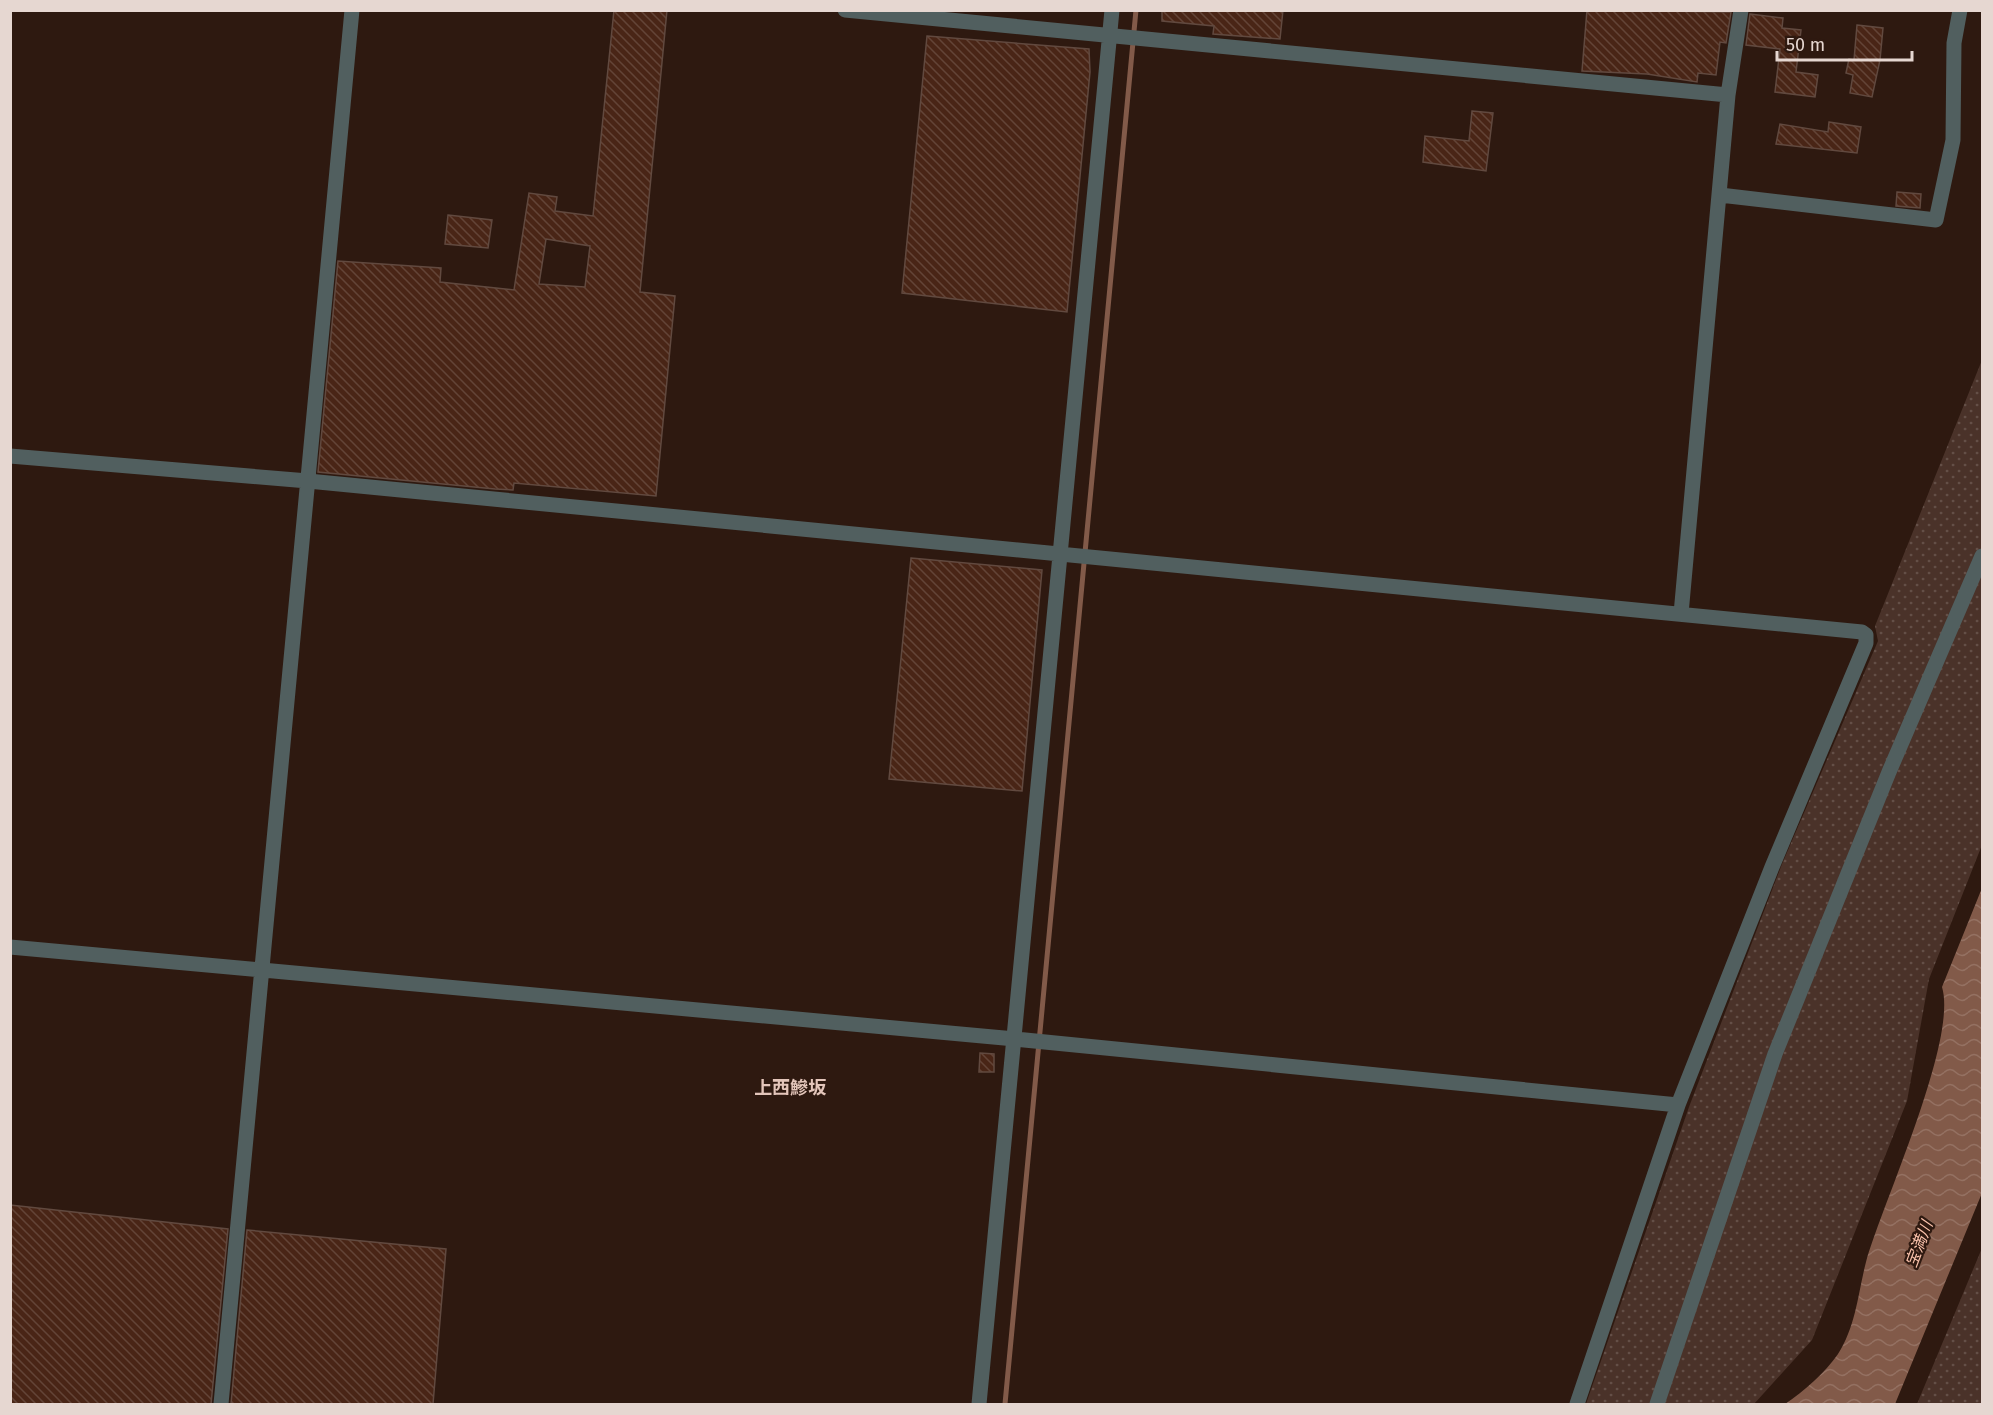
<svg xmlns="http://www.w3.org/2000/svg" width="1993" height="1415" font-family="'Fira Sans','Noto Sans JP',sans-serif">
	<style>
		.grass { fill: url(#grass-dots) }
		.water { fill: url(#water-waves) }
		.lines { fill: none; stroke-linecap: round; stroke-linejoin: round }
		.stream { stroke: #825a49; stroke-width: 5 }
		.building { fill: url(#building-back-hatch); stroke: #61493f; stroke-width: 1.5; fill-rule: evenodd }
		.minor { stroke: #515f5f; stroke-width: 15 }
		.labels { text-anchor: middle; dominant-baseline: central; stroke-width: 4.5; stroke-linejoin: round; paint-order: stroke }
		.water-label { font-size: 16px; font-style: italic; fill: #fbc3ac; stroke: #2e1910 }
		.quarter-label { font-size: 18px; font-weight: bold; fill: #e3c5ba; stroke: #2e1910 }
	</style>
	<defs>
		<pattern id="grass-dots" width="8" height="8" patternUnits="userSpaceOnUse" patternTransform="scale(1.5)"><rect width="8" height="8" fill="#4a3229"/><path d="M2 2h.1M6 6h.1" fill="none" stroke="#644f47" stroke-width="1.8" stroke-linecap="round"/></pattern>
		<pattern id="water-waves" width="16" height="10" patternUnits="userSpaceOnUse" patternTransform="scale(1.5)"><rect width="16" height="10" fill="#825a49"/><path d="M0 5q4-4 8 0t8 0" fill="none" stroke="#947162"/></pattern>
		<pattern id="building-back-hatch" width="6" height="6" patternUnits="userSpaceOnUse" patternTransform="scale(1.5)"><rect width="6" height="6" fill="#492516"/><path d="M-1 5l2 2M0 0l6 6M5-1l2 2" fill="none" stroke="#634437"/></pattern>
	</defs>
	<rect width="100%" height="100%" fill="#2e1910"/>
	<path class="grass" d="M1982 360V845L1929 979 1907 1101 1812 1340 1754 1404H1586L1689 1107 1782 864 1878 641 1875 626Z
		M1982 1248V1404H1917Z"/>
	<path class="water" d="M1982 888V1193L1895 1404H1785C1804 1391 1825 1373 1838 1354 1856 1326 1858 1293 1866 1262 1883 1202 1958 1040 1942 987Z"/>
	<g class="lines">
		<path class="stream" d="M1005 1404 1136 10"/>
	</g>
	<path class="building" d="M614 10H667L640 292 675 296 656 496 514 483 513 490 495 489 318 472 338 261 441 268 440 282 514 290 529 193 557 197 555 211 593 216ZM546 239 590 246 585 287 539 284Z
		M1162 10H1283L1280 39 1213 34 1214 26 1162 21Z
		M1587 10 1731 12 1726 43 1720 42 1716 75 1698 73 1697 82 1647 74 1582 71Z
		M1750 14 1783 18 1782 28 1801 30 1796 72 1818 75 1815 97 1775 92 1780 49 1746 45Z
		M1857 25 1883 28 1880 60 1872 97 1850 93 1853 75 1846 73 1849 59 1854 60Z
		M927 36 1089 49 1090 72 1067 312 902 293Z
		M1472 111 1493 113 1486 171 1423 162 1425 136 1469 141Z
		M1829 122 1861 127 1857 153 1776 144 1780 124 1828 132Z
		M1897 192 1921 194 1920 208 1896 206Z
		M448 215 492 220 488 248 445 244Z
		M911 558 1042 570 1022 791 889 779Z
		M980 1053 994 1054V1072H979Z
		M10 1205 228 1229 211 1404H10Z
		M247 1230 446 1249 433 1404H231Z"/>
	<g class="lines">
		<path class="minor" d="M845 10 1728 95
			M1720 195 1936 220 1953 140 1954 43 1960 10
			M10 456 308 481 1862 632 1866 635V643L1772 867 1678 1105 1577 1404
			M1681 614 1728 95 1741 10
			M10 947 1015 1039 1678 1105
			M221 1404 352 10
			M979 1404 1112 10
			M1657 1404 1775 1054 1889 772 1982 556"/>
	</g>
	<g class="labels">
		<g class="water-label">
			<text transform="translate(1919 1244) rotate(-69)">宝満川</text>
		</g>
		<g class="quarter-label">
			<text x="790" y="1088">上西鰺坂</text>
		</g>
	</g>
	<rect width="1993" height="1415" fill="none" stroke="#e6d7d1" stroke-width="24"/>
	<path d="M1777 51v9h135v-9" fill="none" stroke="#e6d7d1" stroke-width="3"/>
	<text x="1786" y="51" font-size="18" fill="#e6d7d1" stroke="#2e1910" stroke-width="4.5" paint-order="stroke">50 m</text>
</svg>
